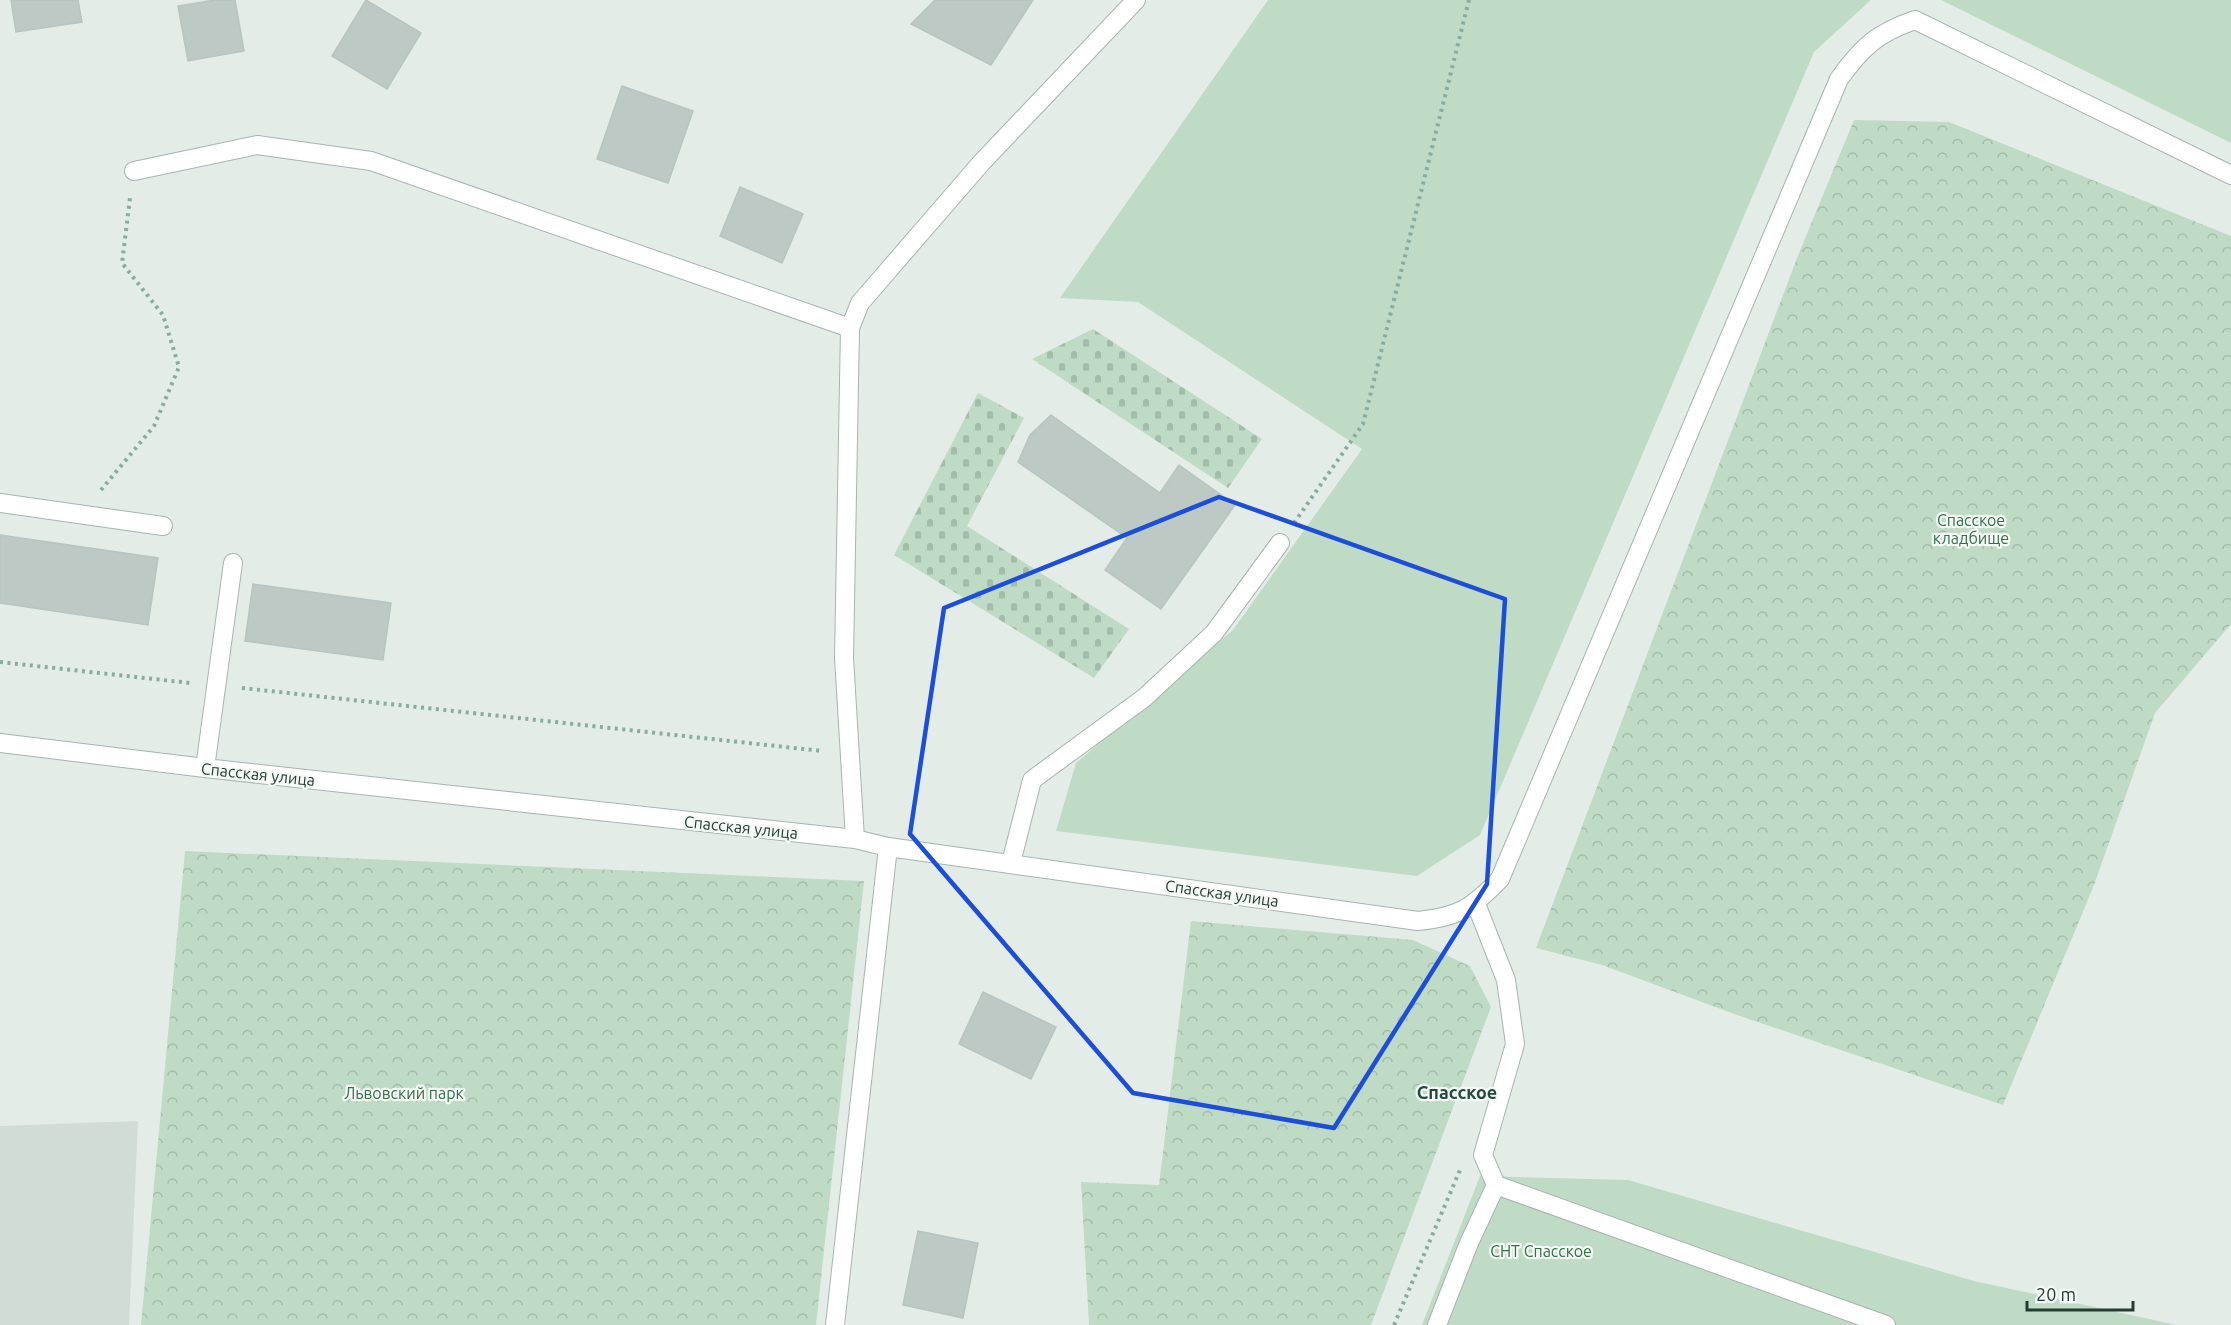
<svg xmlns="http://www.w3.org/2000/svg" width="2231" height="1325" font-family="Ubuntu,sans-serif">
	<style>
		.built { fill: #d2dcd7 }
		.green { fill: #bfdbc6 }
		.forest { fill: url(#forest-crowns) }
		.cemetery { fill: url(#cemetery-stones) }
		.building { fill: #bcc9c4; stroke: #b7c5bf; stroke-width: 1.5 }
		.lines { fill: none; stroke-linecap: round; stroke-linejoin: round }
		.minor-casing { stroke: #a7b4af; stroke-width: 20 }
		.path { stroke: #87aca0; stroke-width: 4; stroke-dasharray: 3 4.5; stroke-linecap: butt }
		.minor { stroke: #fff; stroke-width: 18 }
		.marked { fill: none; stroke: #1d4ed8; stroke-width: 4.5; stroke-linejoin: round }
		.labels { text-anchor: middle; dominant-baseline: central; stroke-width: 4.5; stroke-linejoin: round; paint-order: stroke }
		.park-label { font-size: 16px; fill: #336f49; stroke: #f4f9f6 }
		.street-label { font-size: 16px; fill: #253c35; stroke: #f4f9f6 }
		.neighbourhood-label { font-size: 18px; font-weight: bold; fill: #234c41; stroke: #f4f9f6 }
	</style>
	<defs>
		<pattern id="forest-crowns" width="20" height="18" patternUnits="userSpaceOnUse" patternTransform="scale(1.5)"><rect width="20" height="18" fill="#bfdbc6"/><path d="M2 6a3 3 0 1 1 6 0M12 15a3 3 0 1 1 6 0" fill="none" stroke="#a4bdab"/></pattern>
		<pattern id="cemetery-stones" width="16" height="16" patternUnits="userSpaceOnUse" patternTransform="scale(1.5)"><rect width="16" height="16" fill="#bfdbc6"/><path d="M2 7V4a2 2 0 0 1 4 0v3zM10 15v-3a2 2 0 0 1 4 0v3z" fill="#a4bdab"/></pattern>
	</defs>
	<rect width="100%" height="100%" fill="#e4ece8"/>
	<path class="built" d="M138 1121 129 1325H0V1126Z"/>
	<path class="green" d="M1268 0H1871L1814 52 1480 835 1417 876 1056 831 1076 763 1233 630 1362 449 1138 302 1060 298Z
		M1941 0H2231V143Z
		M1480 1176 1628 1180 1974 1281 2177 1325H1422Z"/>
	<path class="forest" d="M1854 120 1949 122 2231 236V624L2155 713 2094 885 2003 1105 1737 1015 1602 965 1536 948 1797 258Z
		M185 851 864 881 816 1325H141Z
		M1191 921 1413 940 1470 966 1491 1007 1371 1325H1089L1081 1182 1159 1185Z"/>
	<path class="cemetery" d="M1093 329 1262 439 1228 488 1032 359Z
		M978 393 1024 418 967 526 1129 629 1094 678 894 555Z"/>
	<path class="building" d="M11 0H78L82 22 16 32Z
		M215 0H235L244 51 188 61 178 6Z
		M366 0 421 33 387 89 332 56Z
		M935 0H1033L991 65 911 24Z
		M622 86 693 111 668 183 597 159Z
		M740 187 803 214 782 263 720 236Z
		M1051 415 1160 493 1179 465 1235 505 1161 609 1105 570 1127 538 1018 462 1030 435Z
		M0 535 158 558 148 625 0 603Z
		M253 584 391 603 383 660 245 641Z
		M983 992 1056 1027 1031 1079 959 1044Z
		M918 1231 978 1243 963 1318 903 1305Z"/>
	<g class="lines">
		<defs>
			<path id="minor" d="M134 171 257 145 371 161 850 328 844 658 855 839
				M850 328 860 303 982 162 1136 0
				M0 503 163 526
				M0 743 205 768 855 839 888 847 1418 921C1459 917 1472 908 1500 879L1839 79C1862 47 1877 33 1915 20L2231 175
				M205 768 233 563
				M1011 863 1032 780 1144 698 1214 633 1280 543
				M1476 904 1506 980 1515 1044 1483 1155 1496 1185 1886 1325
				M835 1325 888 847
				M1437 1325 1469 1243 1496 1185"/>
		</defs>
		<use href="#minor" class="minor-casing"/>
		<path class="path" d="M101 490 154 426 179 367 163 315 122 263 130 198
			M1294 523 1363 424 1469 0
			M0 662 190 683
			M242 688 822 751
			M1394 1325 1460 1170"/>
		<use href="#minor" class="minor"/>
	</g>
	<path class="marked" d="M1219 497 1505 599 1487 884 1334 1128 1133 1093 910 834 944 608Z"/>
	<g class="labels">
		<g class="park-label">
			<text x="1971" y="520">Спасское<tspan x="1971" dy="18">кладбище</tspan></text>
			<text x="404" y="1093">Львовский парк</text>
			<text x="1541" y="1251">СНТ Спасское</text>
		</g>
		<g class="street-label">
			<text transform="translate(258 774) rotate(6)">Спасская улица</text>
			<text transform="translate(741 827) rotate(6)">Спасская улица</text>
			<text transform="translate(1222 893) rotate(8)">Спасская улица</text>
		</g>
		<g class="neighbourhood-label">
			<text x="1457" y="1092">Спасское</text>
		</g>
	</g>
	<path d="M2027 1301v9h106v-9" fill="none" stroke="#253c35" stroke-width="3"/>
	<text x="2036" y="1301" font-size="18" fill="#253c35" stroke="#f4f9f6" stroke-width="4.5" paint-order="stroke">20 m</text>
</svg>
